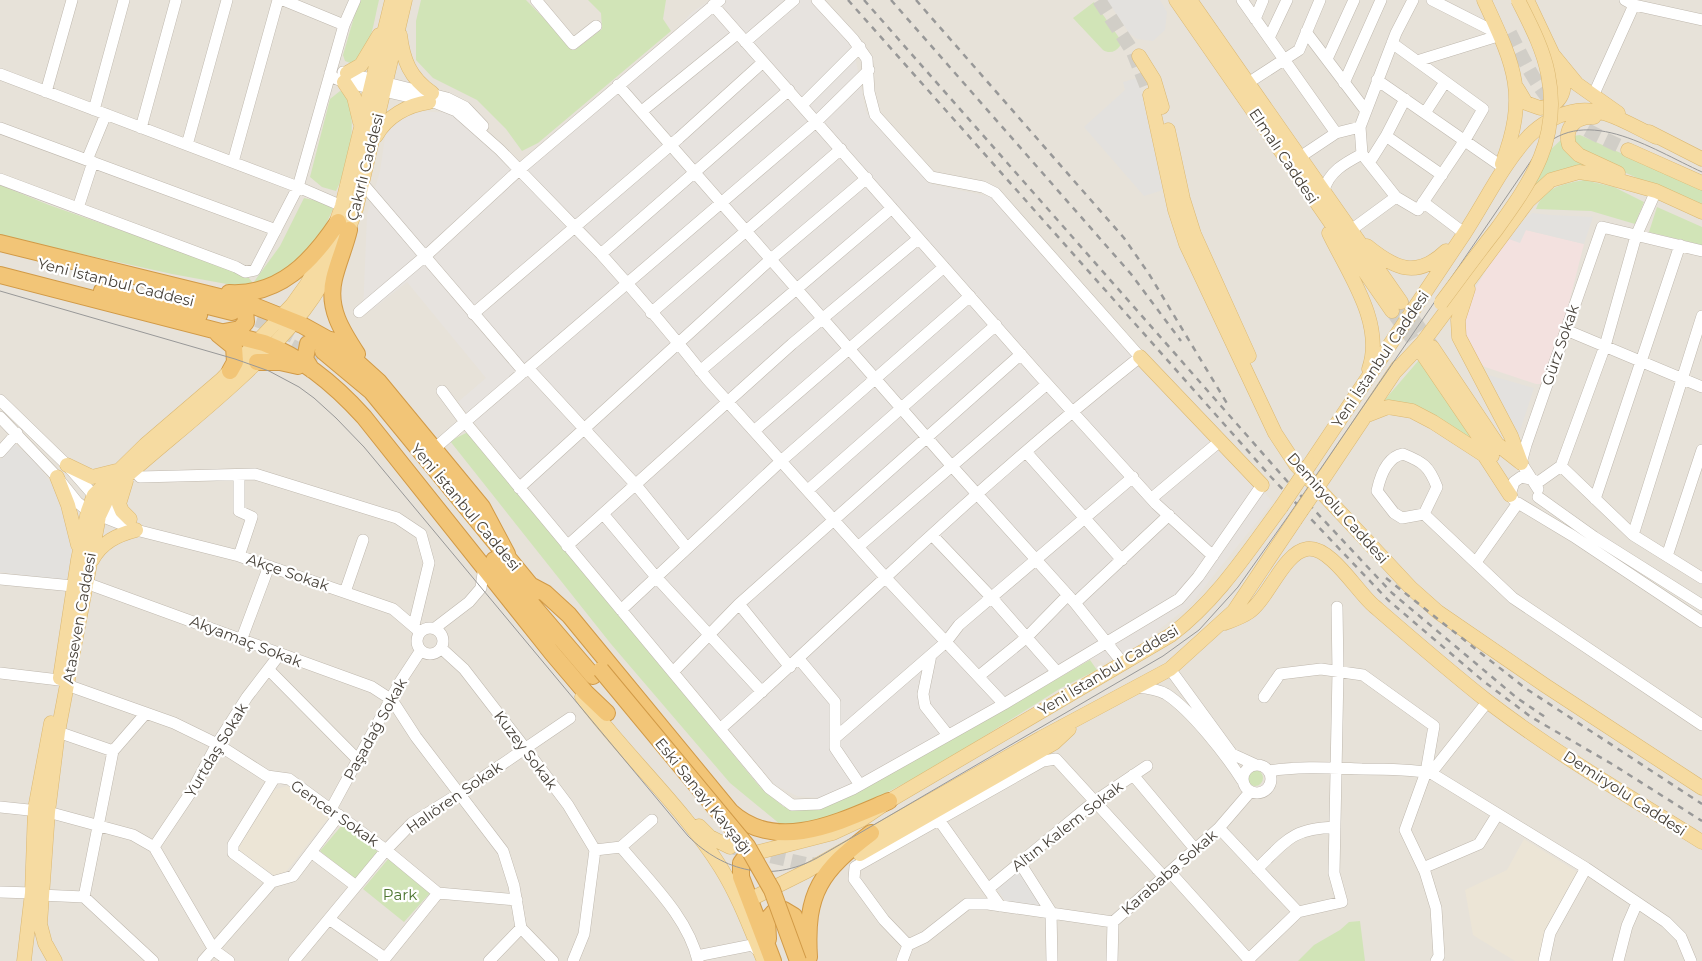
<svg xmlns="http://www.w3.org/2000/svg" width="1702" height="961" font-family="Montserrat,sans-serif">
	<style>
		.residential { fill: #e7e2d9 }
		.industrial { fill: #e7e3df }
		.education { fill: #ece5d6 }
		.medical { fill: #f3e1df }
		.green { fill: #d1e4b7 }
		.parking { fill: #e3e1de }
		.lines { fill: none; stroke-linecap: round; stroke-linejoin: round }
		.major-tunnel { stroke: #d1cec7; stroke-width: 14; stroke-dasharray: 14 7; stroke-linecap: butt }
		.highway-tunnel { stroke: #d1cec7; stroke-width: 16; stroke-dasharray: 16 8; stroke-linecap: butt }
		.minor-casing { stroke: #bfb8ae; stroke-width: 12 }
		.major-casing { stroke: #dbb872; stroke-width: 15 }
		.highway-casing { stroke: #d19a47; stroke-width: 18 }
		.minor { stroke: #fff; stroke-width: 11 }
		.major { stroke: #f6dba1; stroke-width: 14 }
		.highway { stroke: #f2c577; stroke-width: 16 }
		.tram { stroke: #989898; stroke-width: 1 }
		.rail { stroke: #989898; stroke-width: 2.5; stroke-dasharray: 6 6; stroke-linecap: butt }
		.major-bridge-casing { stroke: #dbb872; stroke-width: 15; stroke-linecap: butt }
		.highway-bridge-casing { stroke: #d19a47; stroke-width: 18; stroke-linecap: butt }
		.major-bridge { stroke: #f6dba1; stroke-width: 14 }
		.highway-bridge { stroke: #f2c577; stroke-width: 16 }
		.labels { text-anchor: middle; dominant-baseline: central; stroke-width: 4.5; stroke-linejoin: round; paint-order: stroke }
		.street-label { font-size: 15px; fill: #474139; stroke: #fff }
		.park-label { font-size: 15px; fill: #4d7530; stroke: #fff }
	</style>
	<rect width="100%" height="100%" fill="#f4f1ea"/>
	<path class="residential" d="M0 0H1702V961H0Z"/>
	<path class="industrial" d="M710 0H810L853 46 866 112 931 184 991 197 1273 502 1190 605 1136 648 1104 663 1094 658 1081 664 824 798 797 796 775 785 529 491 458 402 486 378 407 282 373 309 363 313 367 215 380 171 386 131 414 111 454 113 511 169 675 31 692 12Z"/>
	<path class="education" d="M288 786 330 816 285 873 275 876 237 849 272 790Z
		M1524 839 1579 873 1540 961H1515L1473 935 1465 890 1507 870Z"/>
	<path class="medical" d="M1526 230 1584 244 1561 334 1542 384H1536L1485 367 1473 356 1464 335 1463 318 1471 295 1506 238Z"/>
	<path class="green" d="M359 0H379C374 20 371 52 353 64L345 61 343 55Z
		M421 0H526L575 50 602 29 601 13 588 0H666L663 19 671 31 538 143 522 151 506 129 477 100 433 78 416 60V21Z
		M1094 2 1120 39V46C1116 52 1109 54 1103 50L1073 18Z
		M340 91 345 93C359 118 349 167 336 191L322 187 310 177 330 99Z
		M1580 135 1702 189V207L1579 152 1573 136Z
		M1562 139 1585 165V168L1534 187 1550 150Z
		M1584 180 1614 187 1644 202 1635 224 1591 211 1536 209C1544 187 1563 184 1584 180Z
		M0 185 49 205 228 268 248 277 253 283 280 246 304 198 322 202 333 209 319 239 282 276 243 287 172 274 0 236Z
		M1657 207 1702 227V245L1649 232Z
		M1419 360 1476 445 1382 403Z
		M468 432 760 787 784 807 810 808 965 732 1090 660 1097 670 1061 688 932 769 853 810 803 826 781 825 730 783 611 644 450 441Z
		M1247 778a8 8 0 1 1 16 0a8 8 0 1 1-16 0Z
		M343 824 378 852 355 879 320 851Z
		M389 858 430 893 404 922 363 889Z
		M1360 921 1365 961H1298L1314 945 1340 930 1349 922Z"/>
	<path class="parking" d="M1107 0H1160L1167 12 1165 30 1153 41 1137 39 1129 33Z
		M1138 78 1163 190 1144 196 1084 127 1125 90 1123 82Z
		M1532 213 1550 215 1593 217 1584 244 1526 230 1520 243 1506 238Z
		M1485 374 1534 388 1518 437Z
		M14 443 33 459 54 487 62 504 71 532V563L67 581 0 572V460Z
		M1019 870 1046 907 1005 901 997 889Z"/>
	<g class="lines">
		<path class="major-tunnel" d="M1099 0 1133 52 1150 95
			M1510 33C1523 58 1535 85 1555 106 1575 127 1603 138 1628 150
			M1401 302 1432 346
			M1392 311 1424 355
			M730 847 806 864 823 865"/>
		<path class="highway-tunnel" d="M234 312 272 324 321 350
			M270 335 317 361"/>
		<defs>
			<path id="minor" d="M283 0 344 25
				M536 0 573 44 596 26
				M1242 0 1336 133 1360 127
				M1432 0 1501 35
				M1625 0 1634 5 1702 20
				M713 5 1039 375 1156 504 1213 556
				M1255 19 1263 0
				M1306 32 1366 111
				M1269 38 1287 0
				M745 42 794 0
				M1327 59 1354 0
				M1417 61 1501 35
				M343 72 447 98 465 107 483 126
				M330 73 334 78 344 82 436 103 456 111 500 150 601 254C638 295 674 337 708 380L885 577 1004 704 853 789 819 804 792 805 769 788 465 422 817 121 869 70
				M0 74 298 187 342 206
				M1377 80 1501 166
				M1248 83 1299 50 1320 0
				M1344 83 1381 0
				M618 85 950 464 1075 603 1122 662
				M46 92 72 0
				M1593 96 1634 5
				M1405 99 1386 136 1442 175
				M802 105 860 47
				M94 110 124 0
				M642 111 737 34
				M1425 113 1445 82
				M0 128 276 230
				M141 128 176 0
				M187 145 227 0
				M1362 154 1396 197
				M1300 157 1336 133
				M87 160 106 114
				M233 162 278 0
				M1369 163 1386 136
				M0 179 236 267 245 272 255 270 298 187 344 25 355 0
				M363 184 524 372
				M1324 191C1328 172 1345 163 1362 154L1360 127 1396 33 1413 0
				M1423 202 1464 233
				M78 208 93 162
				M1351 230 1396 197 1418 210 1465 140 1483 109 1392 43
				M601 254 789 90
				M359 312 430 252 519 170 720 0
				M651 313 841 149
				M473 314 679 138 762 63
				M1566 330 1702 387
				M528 368 636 485 687 548
				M700 371 892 208
				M0 400 67 465 103 506 128 518
				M0 417 57 477 77 502 88 511 136 530 239 556 393 609 420 632
				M754 431 944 267
				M434 449 465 422 442 391
				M0 452 17 433
				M1026 452 1122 560
				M1403 454C1423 462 1429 466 1437 487L1424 514 1402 518 1394 513 1377 491C1380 477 1387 457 1403 454Z
				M1521 463 1526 445 1602 227 1702 251
				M1561 466 1633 535 1702 578
				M1524 467 1538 489
				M134 470 140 477 255 474 397 518 421 534 429 563 414 625
				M239 475V511L252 517 239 556
				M1537 483 1561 466 1605 346 1636 236 1656 191
				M519 488 771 259 867 178
				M808 490 996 325
				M1538 497 1594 537 1702 605
				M1152 498 1220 441
				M1513 499 1510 495 1514 482 1521 477 1534 480
				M1595 499 1680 245
				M1518 503 1573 536 1702 622
				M1424 514 1513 598 1702 725
				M604 515 656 577 762 692
				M932 535 992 598 1057 672
				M1633 535 1702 316
				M567 546 792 344 918 239
				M858 547 1047 384
				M1667 556 1702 450
				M1476 562 1518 503
				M0 579 73 586
				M86 583 372 687 392 700 416 737 503 851 514 886 521 928 553 961
				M345 592 363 540
				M1075 603 1169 515
				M739 604 790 667
				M621 610 781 461 970 296
				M417 641a13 13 0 1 1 26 0a13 13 0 1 1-26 0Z
				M435 628 469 602 481 588 484 566
				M242 638 269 566
				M441 648 464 669 525 748 568 805 595 850 584 934 573 961
				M931 655 923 694 925 706 948 735
				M799 659 835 702V748L860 785
				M1170 669 1232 754 1256 765
				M269 670 358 760
				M673 672 739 604 1021 354
				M0 673 59 680
				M979 676 1027 637 1068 595
				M67 685 174 723 217 744 267 776 289 779 386 850 438 893 517 900
				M1136 687C1146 688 1157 689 1166 694 1191 710 1226 755 1242 780
				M1264 697 1280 674 1321 669 1363 675 1434 726 1426 772 1405 830 1425 872 1436 908 1439 956 1436 961
				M1004 704 1179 599 1198 577 1262 485
				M146 713 113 751 84 897 153 961
				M720 729C776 680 830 628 885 578 967 501 1052 427 1140 357L995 193 983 187 931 177 875 115 869 92 867 59 853 39 817 0
				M58 732 113 751
				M835 738 946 642 959 625 1133 477
				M1243 779a14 14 0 1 1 28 0a14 14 0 1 1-28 0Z
				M1269 771C1299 766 1331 768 1362 769 1385 769 1408 769 1431 773L1586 868 1666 922 1681 937 1691 961
				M1431 773 1488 701
				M1133 775 1195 849
				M0 807 48 812 133 835 154 847 214 950 229 961
				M331 809 400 682 421 650
				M939 820 1000 906
				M1219 828 1298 912
				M154 847 193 789 217 744 247 697 280 654
				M621 847C649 881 688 917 698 961
				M595 850 621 847 652 820
				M311 852 356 886
				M1020 863 1051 912 1052 961
				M1423 868 1479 844 1497 815
				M1257 869C1287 840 1291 829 1335 827
				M1170 872 1250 961
				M272 882 233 853V845L275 777
				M988 889 1095 801 1147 766
				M0 892 32 893
				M40 895 84 897
				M329 919 385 958
				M908 945 884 920 854 879 855 867 1043 761 1056 759 1164 877
				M697 956 752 945 760 952
				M1249 959 1298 912 1342 902 1334 873 1338 672 1337 607
				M203 961 272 882 293 876 339 815
				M294 961 386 850 412 823 460 793 570 718
				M383 961 438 893
				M489 961 521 928
				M902 961 908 945 925 937 967 904H988L1113 922
				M1112 961 1113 922 1219 828 1250 792
				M1544 961 1550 933 1586 868
				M1618 961 1627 926 1637 903"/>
			<path id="major" d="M1176 0 1392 311
				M1190 0 1401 302
				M1484 0C1514 65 1529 94 1502 164
				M400 35C403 60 410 78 432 93
				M1139 56 1154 80 1162 107
				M1554 56 1577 84 1618 113
				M347 73 361 65 379 35
				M344 82 354 97 360 122
				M1517 88 1526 103 1540 108C1560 106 1567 92 1562 74L1527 0
				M1150 95 1175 210 1186 244 1275 433 1296 465 1411 588 1438 612 1546 686 1702 788
				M1594 117C1576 116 1564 127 1569 145L1579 155 1618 173
				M1168 130 1183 199 1194 234 1249 356
				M1649 132 1702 159
				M376 136C387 116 408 105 429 102
				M1628 150 1702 183
				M1329 233C1348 273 1385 323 1369 369
				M1367 246C1395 269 1417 279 1446 251
				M1468 289 1458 320 1459 337 1511 436 1521 463
				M1432 347 1497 444 1520 462
				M1424 356 1492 456
				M1140 357 1262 485
				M1394 373 1423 342 1528 201 1551 180 1579 172 1599 175 1656 191 1702 212
				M1365 416 1388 407 1412 411 1433 422 1484 455 1510 495
				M1310 464C1361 387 1413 311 1464 234 1485 202 1503 164 1529 136 1540 125 1555 116 1571 112 1601 104 1630 125 1656 137
				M67 465 92 477 116 471
				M1325 476 1398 367
				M57 477 68 505 78 545
				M126 481 119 504 122 511 130 519
				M92 560C102 542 117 535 136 530
				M1225 623C1233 620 1242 617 1249 612 1268 599 1284 552 1307 549 1331 546 1357 592 1374 606 1411 638 1449 671 1487 701 1555 753 1630 797 1702 842
				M60 678 78 560 88 511 94 495 145 445 222 379 292 305 307 284 330 240 342 206 392 0
				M582 697C626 756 682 806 721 868 739 897 751 930 764 961
				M699 826 710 837 730 847
				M860 854 1054 743 1069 729
				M747 855 833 833 861 820 889 801 1171 635C1217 600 1247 553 1281 507
				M749 900 807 871 1041 738 1170 669 1234 611 1295 520
				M24 961 32 893 35 809 51 723
				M55 961 45 943 40 924 48 812 58 732 99 516 107 499 121 481C183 426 253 375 304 310 327 280 344 243 356 209L405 0"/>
			<path id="highway" d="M349 230C345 247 338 262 334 279 327 308 342 331 357 354
				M0 243 252 305 302 325 338 345 379 382 482 507 507 554
				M0 275 264 343C303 358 337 387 364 417L552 653 586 693 607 713
				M102 291 199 315
				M229 293C280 296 312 261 338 222
				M184 300 232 312
				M224 332 240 329 246 322 245 310 234 301
				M218 334 234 347 235 362 230 371
				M323 351 371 391 536 592
				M257 362H280L298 366
				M312 370 305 359 308 344 318 339 331 340
				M494 560 593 676
				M530 585 545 593 569 615 731 812C777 854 841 821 889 801
				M747 855 741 863V877L773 961
				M768 939 767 920 774 912 784 910 794 916 805 942
				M809 957C805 892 821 871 871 833"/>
		</defs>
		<use href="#minor" class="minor-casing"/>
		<use href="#major" class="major-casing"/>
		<use href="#highway" class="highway-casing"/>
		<use href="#minor" class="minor"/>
		<use href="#major" class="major"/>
		<use href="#highway" class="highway"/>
		<path class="tram" d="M0 291 235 359 269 371 299 387 314 398 336 418 364 447 688 836C724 872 771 883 817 858L1163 656 1199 630 1238 587 1289 515 1535 155C1581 100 1651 149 1702 172"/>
		<path class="rail" d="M848 0 1271 477 1388 600 1482 680 1531 717 1612 764 1702 821
			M864 0 1287 481 1392 593 1517 698 1548 719
			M891 0 1131 274 1181 341
			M916 0 1124 238 1149 274 1228 405
			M1386 578 1525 688 1702 804"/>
		<defs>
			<path id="major-bridge" d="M1441 303C1459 279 1477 254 1496 230 1532 180 1561 139 1548 74 1543 48 1530 24 1518 0
				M1281 507 1310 464
				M1295 520 1325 476"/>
			<path id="highway-bridge" d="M601 670 747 846 772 890 798 961"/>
		</defs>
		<use href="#major-bridge" class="major-bridge-casing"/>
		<use href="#highway-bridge" class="highway-bridge-casing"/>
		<use href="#major-bridge" class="major-bridge"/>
		<use href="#highway-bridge" class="highway-bridge"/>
	</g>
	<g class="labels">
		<g class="street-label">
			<text transform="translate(1284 156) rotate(56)">Elmalı Caddesi</text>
			<text transform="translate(365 167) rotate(-76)">Çakırlı Caddesi</text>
			<text transform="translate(116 282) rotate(14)">Yeni İstanbul Caddesi</text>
			<text transform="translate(1560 345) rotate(-71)">Gürz Sokak</text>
			<text transform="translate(1380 359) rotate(-56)">Yeni İstanbul Caddesi</text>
			<text transform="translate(466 507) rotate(50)">Yeni İstanbul Caddesi</text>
			<text transform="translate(1338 508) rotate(48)">Demiryolu Caddesi</text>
			<text transform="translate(288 572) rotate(19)">Akçe Sokak</text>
			<text transform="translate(79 618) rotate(-80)">Ataseven Caddesi</text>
			<text transform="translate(246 641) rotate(21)">Akyamaç Sokak</text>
			<text transform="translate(1108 670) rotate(-31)">Yeni İstanbul Caddesi</text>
			<text transform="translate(375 729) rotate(-61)">Paşadağ Sokak</text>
			<text transform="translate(216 750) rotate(-59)">Yurtdaş Sokak</text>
			<text transform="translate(526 750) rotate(53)">Kuzey Sokak</text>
			<text transform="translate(1625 793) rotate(33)">Demiryolu Caddesi</text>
			<text transform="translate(704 796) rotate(51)">Eski Sanayi Kavşağı</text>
			<text transform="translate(454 797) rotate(-35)">Halıören Sokak</text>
			<text transform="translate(335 813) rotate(35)">Gencer Sokak</text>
			<text transform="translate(1067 826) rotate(-38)">Altın Kalem Sokak</text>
			<text transform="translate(1169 872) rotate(-41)">Karababa Sokak</text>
		</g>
		<g class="park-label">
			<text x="400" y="894">Park</text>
		</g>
	</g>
</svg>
